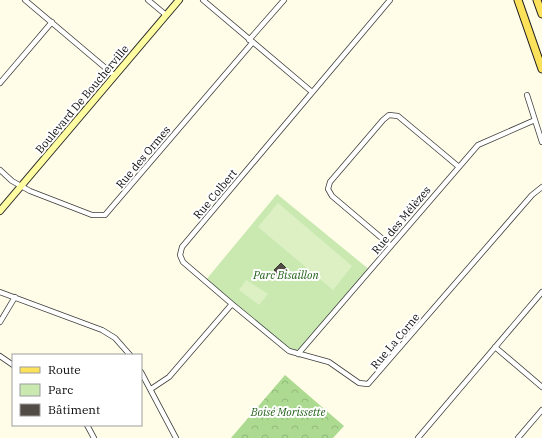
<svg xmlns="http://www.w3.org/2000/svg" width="542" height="438" font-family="'IBM Plex Serif',serif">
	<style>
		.forest { fill: url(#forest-crowns) }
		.park { fill: #c9e9b1 }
		.pitch { fill: #dcf0c3 }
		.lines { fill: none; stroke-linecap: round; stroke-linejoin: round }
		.street-casing { stroke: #3d3d3d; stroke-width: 6 }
		.secondary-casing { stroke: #2c2c2c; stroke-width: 8 }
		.primary-casing { stroke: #1b1b1b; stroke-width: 9 }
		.street { stroke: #fff; stroke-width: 4.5 }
		.secondary { stroke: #fffda2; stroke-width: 6 }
		.primary { stroke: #fbe25a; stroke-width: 7 }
		.wall { fill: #47413c }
		.shaded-wall { fill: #393531 }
		.building { fill: #524c46; stroke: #393531 }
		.labels { text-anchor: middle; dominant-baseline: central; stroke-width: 4; stroke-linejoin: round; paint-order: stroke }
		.street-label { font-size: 11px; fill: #0a0a0a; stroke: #fff }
		.park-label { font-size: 11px; font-style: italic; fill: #23611a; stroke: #fff }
	</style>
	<defs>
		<pattern id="forest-crowns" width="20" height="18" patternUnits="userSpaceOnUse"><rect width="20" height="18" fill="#abda90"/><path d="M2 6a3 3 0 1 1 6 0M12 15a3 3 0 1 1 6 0" fill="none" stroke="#92ba7b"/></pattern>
	</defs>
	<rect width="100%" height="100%" fill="#fffce7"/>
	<path class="forest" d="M285 375 344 426 333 438H231Z"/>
	<path class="park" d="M277 194 371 271 298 354 289 351 205 281Z"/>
	<path class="pitch" d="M278 203 352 266 333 290 258 227Z
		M246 280 268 294 259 305 239 290Z"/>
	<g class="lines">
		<defs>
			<path id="street" d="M25 0 115 76
				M148 0 166 15
				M203 0 312 92
				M249 40 284 0
				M0 83 52 22
				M527 95 542 142
				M0 170 12 181 30 191 92 215H105L253 42
				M391 246 332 196 328 189 330 182 383 120 389 115 398 116 459 167
				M0 292 102 330 115 338 130 355
				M232 304 289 351 329 362 359 383 368 384 532 195 542 187
				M0 322 15 297
				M495 347 542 387
				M298 354 478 145 535 120
				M0 356 13 365
				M141 372 176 438
				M151 389 169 377 232 304 183 262 180 255 182 247 390 0
				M87 425 94 438
				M418 438 542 292
				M518 438 542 410"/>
			<path id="secondary" d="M0 211 179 0"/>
			<path id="primary" d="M518 0 542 69
				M537 0 542 14"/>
		</defs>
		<use href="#street" class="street-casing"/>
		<use href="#secondary" class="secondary-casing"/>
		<use href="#primary" class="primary-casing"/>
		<use href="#street" class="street"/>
		<use href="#secondary" class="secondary"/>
		<use href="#primary" class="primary"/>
	</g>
	<path class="wall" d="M274 270 287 273 280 280 274 274Z"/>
	<path class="shaded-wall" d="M287 269V273L280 280V275Z"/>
	<path class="building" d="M281 263 287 269 280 275 274 270Z"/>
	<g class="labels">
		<g class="street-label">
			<text transform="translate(82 99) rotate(-50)">Boulevard De Boucherville</text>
			<text transform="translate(143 157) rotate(-50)">Rue des Ormes</text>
			<text transform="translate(215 194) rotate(-50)">Rue Colbert</text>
			<text transform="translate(401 220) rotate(-50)">Rue des Mélèzes</text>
			<text transform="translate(395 341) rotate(-50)">Rue La Corne</text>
		</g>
		<g class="park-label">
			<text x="286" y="275">Parc Bisaillon</text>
			<text x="288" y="412">Boisé Morissette</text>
		</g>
	</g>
	<rect x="12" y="354" width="130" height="72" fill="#ffffff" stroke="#9d9d9d"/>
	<rect x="20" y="367" width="20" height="6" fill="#fbe25a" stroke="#9d9d9d"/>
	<text x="48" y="374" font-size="12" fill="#0a0a0a">Route</text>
	<rect x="20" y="384" width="20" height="12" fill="#c9e9b1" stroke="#9d9d9d"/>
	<text x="48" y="394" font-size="12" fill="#0a0a0a">Parc</text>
	<rect x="20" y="404" width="20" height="12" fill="#524c46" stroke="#9d9d9d"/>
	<text x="48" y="414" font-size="12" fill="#0a0a0a">Bâtiment</text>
</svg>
